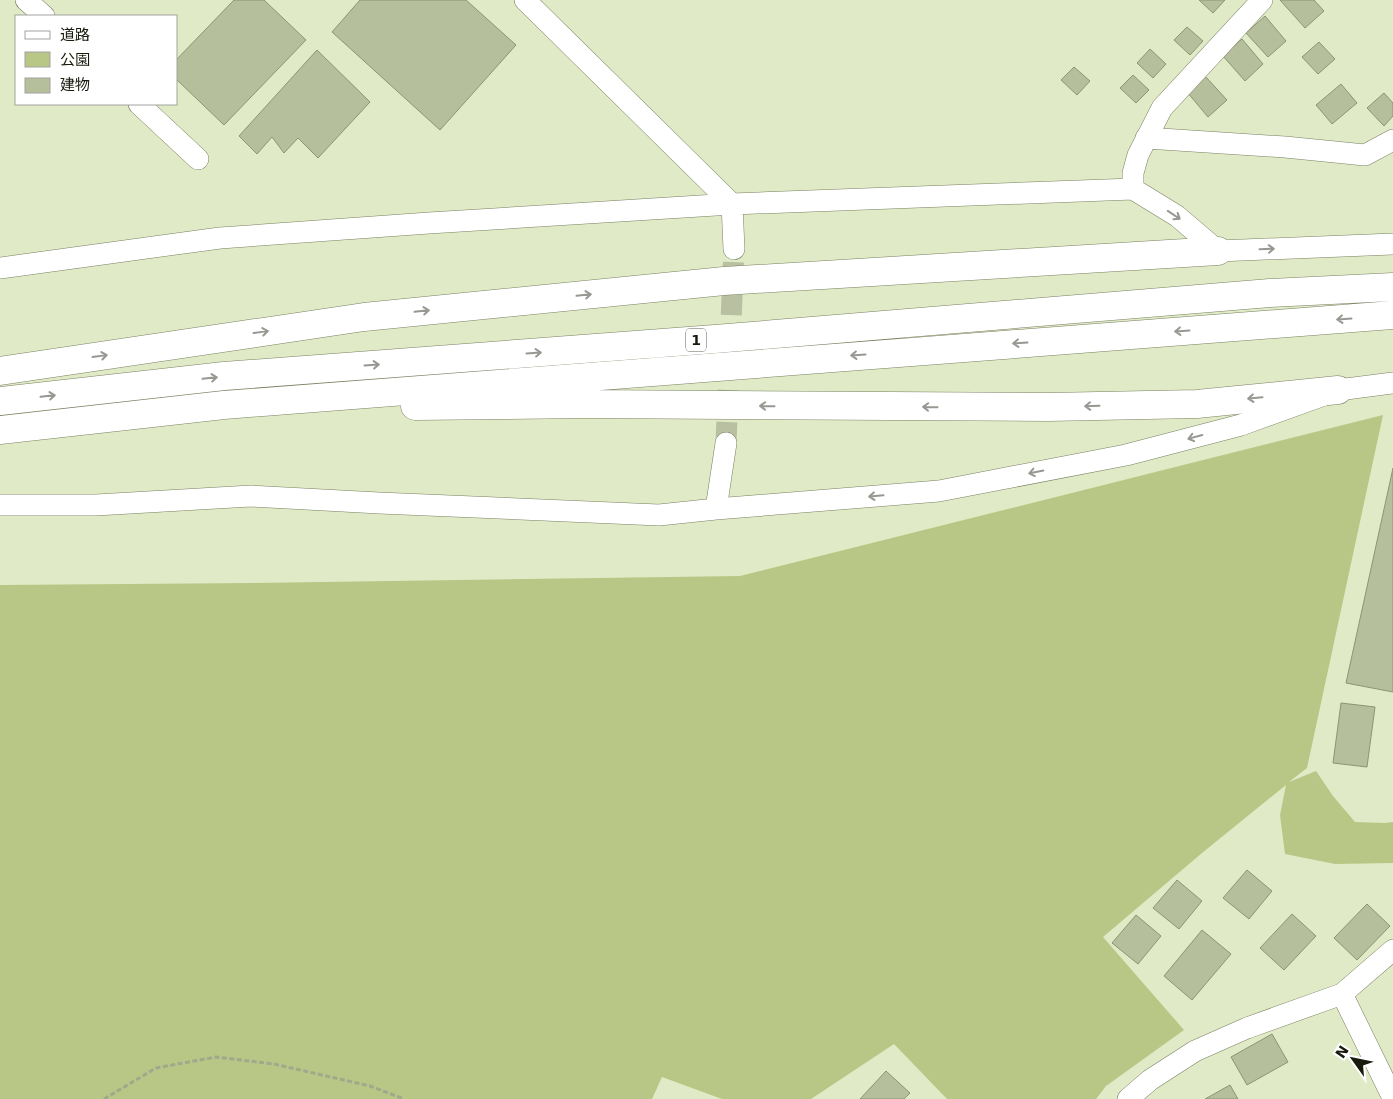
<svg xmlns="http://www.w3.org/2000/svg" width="1393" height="1099" font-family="'DejaVu Sans','Noto Sans JP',sans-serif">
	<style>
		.green { fill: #b8c785 }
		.building { fill: #b6bf9c; stroke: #8c9473 }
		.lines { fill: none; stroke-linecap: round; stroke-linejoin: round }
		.street-tunnel { stroke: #b9c0a2; stroke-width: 21; stroke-dasharray: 21 11; stroke-linecap: butt }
		.street-casing { stroke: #798161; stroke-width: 22 }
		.highway-casing { stroke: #798161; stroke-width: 29 }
		.path { stroke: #a1a88c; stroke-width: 3; stroke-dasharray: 5 2.5; stroke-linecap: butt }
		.street { stroke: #fff; stroke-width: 21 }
		.highway { stroke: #fff; stroke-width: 28 }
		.oneway { stroke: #979892 }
		.labels { text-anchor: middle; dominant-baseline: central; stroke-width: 4.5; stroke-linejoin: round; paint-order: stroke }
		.shield { fill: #fff; stroke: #5d5f56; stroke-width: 1 }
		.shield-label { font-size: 14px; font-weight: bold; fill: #171a0d }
	</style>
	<rect width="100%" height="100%" fill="#e1eac7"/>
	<path class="green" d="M1383 415 1307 768 1289 782 1316 771 1333 796 1355 822 1385 823 1393 822V863L1335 864 1285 854 1280 815 1286 785 1202 853 1103 937 1184 1030 1106 1086 1096 1099H947L894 1044 811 1099H722L662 1077 652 1099H0V585L253 583 740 576Z"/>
	<path class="building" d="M234 0H264L306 40 224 125 176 79V60Z
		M360 0H466L516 45 440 130 332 32Z
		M1199 0H1225L1213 13Z
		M1280 0H1314L1324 11 1305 28Z
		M1265 16 1286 41 1268 57 1246 33Z
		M1187 27 1203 41 1190 55 1174 40Z
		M1242 39 1263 64 1245 81 1223 56Z
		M1319 42 1335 59 1318 74 1302 57Z
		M1150 49 1166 64 1153 78 1137 63Z
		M317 50 370 102 318 158 298 138 284 153 272 137 257 154 239 136Z
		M1074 67 1090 81 1077 95 1061 80Z
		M1133 75 1149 90 1136 103 1120 88Z
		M1205 76 1227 100 1208 117 1187 92Z
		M1341 84 1357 103 1332 124 1316 105Z
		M1384 93 1393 103V116L1384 126 1367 108Z
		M1393 468V692L1346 683Z
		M1341 703 1375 707 1367 767 1333 763Z
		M1247 870 1272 891 1249 919 1223 898Z
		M1177 880 1202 901 1179 929 1153 908Z
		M1367 904 1390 926 1357 960 1334 938Z
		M1292 914 1316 936 1284 970 1260 948Z
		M1136 915 1161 936 1138 964 1112 943Z
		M1202 930 1231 954 1192 1000 1164 976Z
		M1272 1034 1288 1062 1247 1085 1231 1057Z
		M886 1071 910 1093 904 1099H860Z
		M1230 1085 1238 1099H1205Z"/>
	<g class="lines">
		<path class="street-tunnel" d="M726 443 734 249"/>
		<defs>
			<path id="street" d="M26 0 44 16
				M525 0 732 204 734 249
				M139 104 198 159
				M1146 138 1285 147 1365 155 1393 140
				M1133 189V173L1138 155 1162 108 1262 0
				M0 268 220 238 429 223 732 204 1133 189 1177 216 1218 251 1393 244
				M0 505H96L251 496 379 503 659 515 716 509 726 443
				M716 509 939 491 1126 455 1241 425 1338 390 1393 383
				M1342 994 1393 1098
				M1128 1099 1150 1080 1195 1051 1247 1028 1342 994 1393 950"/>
			<path id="highway" d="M0 371 364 317 724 281 1218 251
				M0 401 224 376 715 339 1270 293 1393 287
				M415 406 586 404 1048 407 1197 404 1338 390
				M0 430 224 405 1393 315"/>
		</defs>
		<use href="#street" class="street-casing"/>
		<use href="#highway" class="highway-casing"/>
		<path class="path" d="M104 1099 156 1068 216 1057 274 1064 370 1086 404 1099"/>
		<use href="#street" class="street"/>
		<use href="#highway" class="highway"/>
	</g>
	<defs><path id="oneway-shaft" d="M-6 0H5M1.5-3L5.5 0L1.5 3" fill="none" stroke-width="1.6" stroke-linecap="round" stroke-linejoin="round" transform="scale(1.25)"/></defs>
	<g class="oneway">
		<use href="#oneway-shaft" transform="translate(1174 215) rotate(34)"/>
		<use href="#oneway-shaft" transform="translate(1267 249) rotate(-2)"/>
		<use href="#oneway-shaft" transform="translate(584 295) rotate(-6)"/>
		<use href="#oneway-shaft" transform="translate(422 311) rotate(-6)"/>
		<use href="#oneway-shaft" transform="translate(1344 319) rotate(176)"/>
		<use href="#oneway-shaft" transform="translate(1182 331) rotate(176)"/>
		<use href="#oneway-shaft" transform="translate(261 332) rotate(-8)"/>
		<use href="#oneway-shaft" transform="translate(1020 343) rotate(176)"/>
		<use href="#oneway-shaft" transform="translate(534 353) rotate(-4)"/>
		<use href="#oneway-shaft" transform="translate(858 355) rotate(176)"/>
		<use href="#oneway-shaft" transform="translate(100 356) rotate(-8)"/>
		<use href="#oneway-shaft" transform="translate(372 365) rotate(-4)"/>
		<use href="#oneway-shaft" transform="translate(210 378) rotate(-6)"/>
		<use href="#oneway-shaft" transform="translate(48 396) rotate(-6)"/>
		<use href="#oneway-shaft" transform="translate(1255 398) rotate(175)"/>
		<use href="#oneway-shaft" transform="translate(767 406) rotate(-179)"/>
		<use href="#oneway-shaft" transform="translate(1092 406) rotate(178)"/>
		<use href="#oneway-shaft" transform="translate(930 407) rotate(-179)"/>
		<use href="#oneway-shaft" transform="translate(1195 437) rotate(165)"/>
		<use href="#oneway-shaft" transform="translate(1036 472) rotate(169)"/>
		<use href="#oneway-shaft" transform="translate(876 496) rotate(175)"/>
	</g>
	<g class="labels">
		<rect class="shield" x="686" y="328.5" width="20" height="23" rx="4"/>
		<g class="shield-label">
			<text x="696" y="340">1</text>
		</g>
	</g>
	<rect x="15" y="15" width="162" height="90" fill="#ffffff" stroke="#a2a39e"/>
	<rect x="25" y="31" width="25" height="8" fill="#ffffff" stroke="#a2a39e"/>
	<text x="60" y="40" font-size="15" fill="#171a0d">道路</text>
	<rect x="25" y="52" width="25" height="15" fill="#b8c785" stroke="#a2a39e"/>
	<text x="60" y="65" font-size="15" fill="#171a0d">公園</text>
	<rect x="25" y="78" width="25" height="15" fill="#b6bf9c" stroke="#a2a39e"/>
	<text x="60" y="90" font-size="15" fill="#171a0d">建物</text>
	<g transform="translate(1353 1059) rotate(303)" stroke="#ffffff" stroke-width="4" paint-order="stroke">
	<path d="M0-4L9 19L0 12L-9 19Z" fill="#171a0d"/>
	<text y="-8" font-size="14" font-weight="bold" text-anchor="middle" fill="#171a0d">N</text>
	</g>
</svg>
